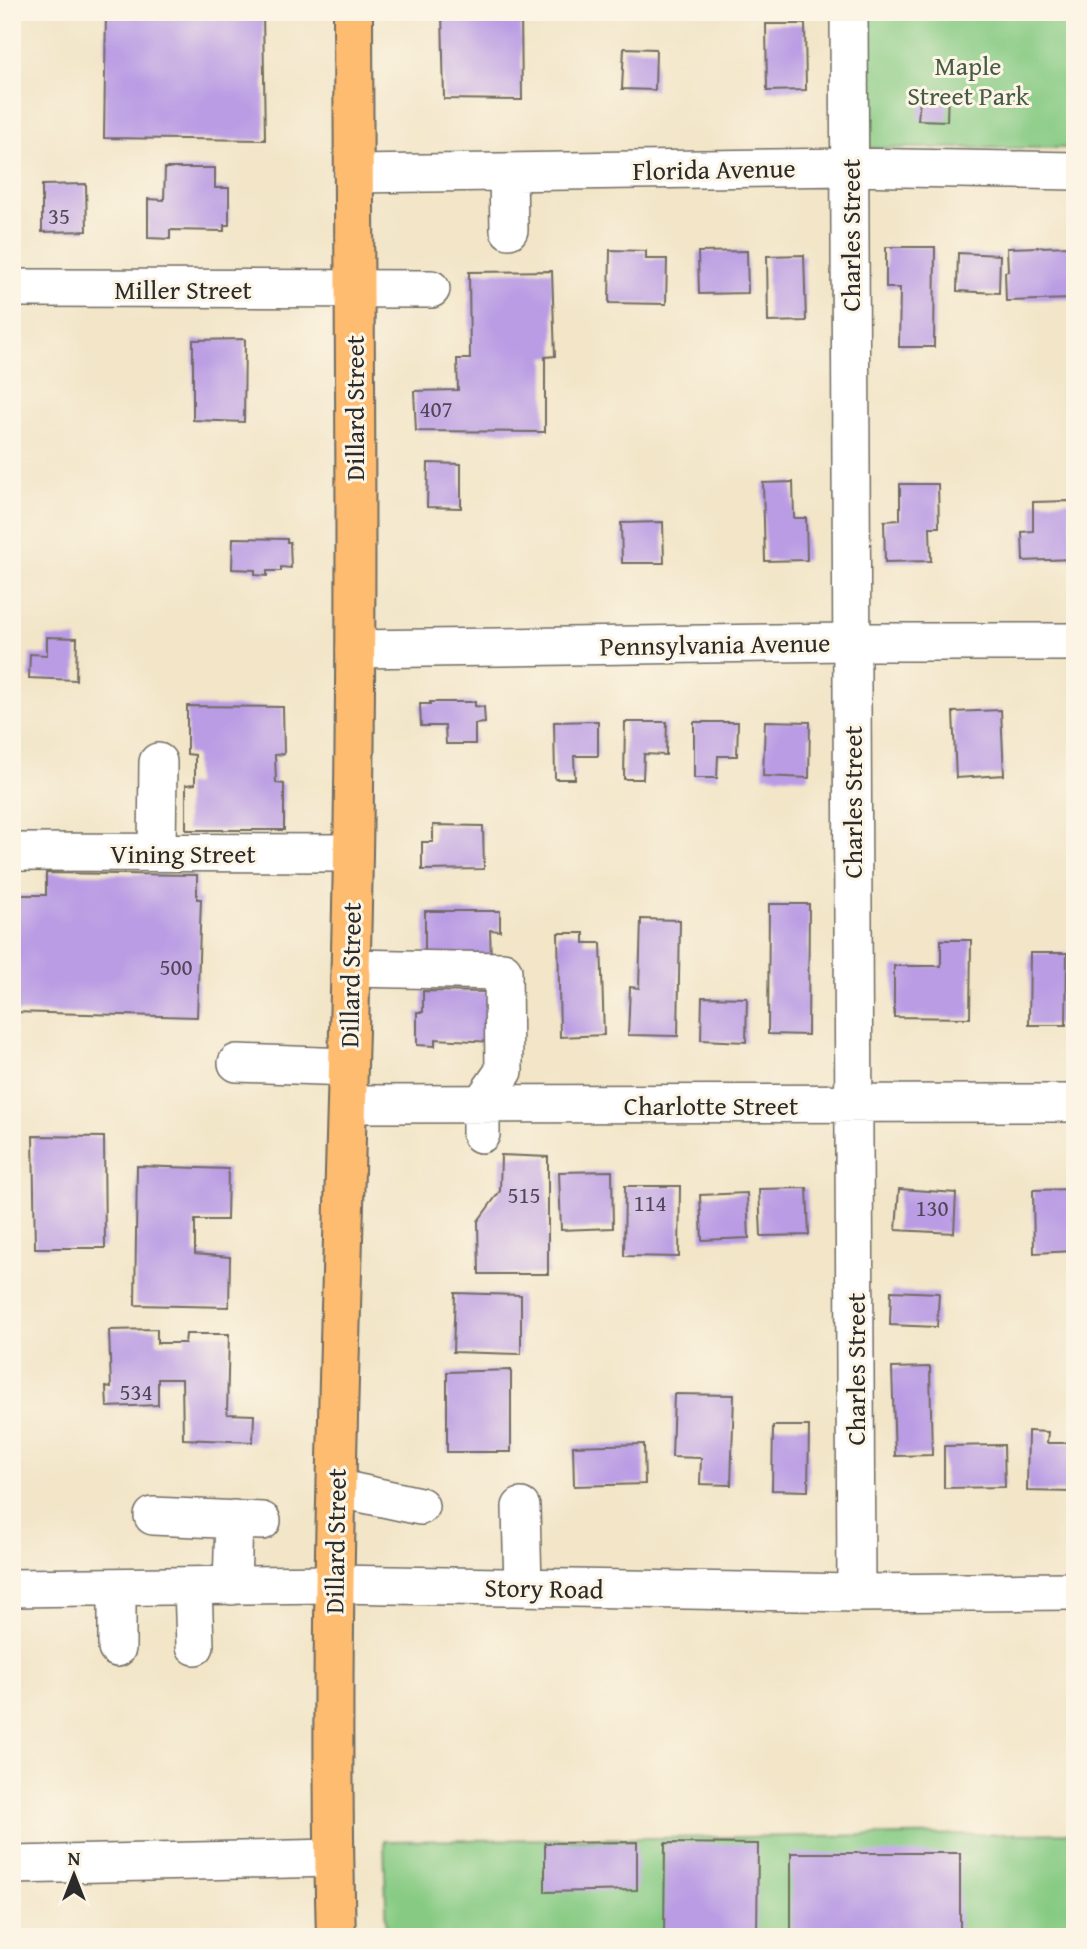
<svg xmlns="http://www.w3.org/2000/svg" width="1087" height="1949" font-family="'Gentium Book Plus',serif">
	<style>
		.green { fill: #86ca83; stroke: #587a57; stroke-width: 2 }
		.building { fill: #ba9ce4 }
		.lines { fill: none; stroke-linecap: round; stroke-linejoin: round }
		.minor-casing { stroke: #716c62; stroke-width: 40 }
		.major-casing { stroke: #716c62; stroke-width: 42 }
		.minor { stroke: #fff; stroke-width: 37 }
		.major { stroke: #febc70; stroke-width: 38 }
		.labels { text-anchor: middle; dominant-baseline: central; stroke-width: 6; stroke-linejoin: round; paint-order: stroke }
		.number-label { font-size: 23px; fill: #4f4759 }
		.park-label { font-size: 26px; fill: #465b45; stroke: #fcf5e5 }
		.street-label { font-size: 26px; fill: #2b2b2b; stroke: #fcf5e5 }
	</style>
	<rect width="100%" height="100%" fill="#fcf5e5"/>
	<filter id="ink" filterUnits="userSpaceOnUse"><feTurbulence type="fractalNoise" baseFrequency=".0143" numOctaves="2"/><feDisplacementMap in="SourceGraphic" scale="14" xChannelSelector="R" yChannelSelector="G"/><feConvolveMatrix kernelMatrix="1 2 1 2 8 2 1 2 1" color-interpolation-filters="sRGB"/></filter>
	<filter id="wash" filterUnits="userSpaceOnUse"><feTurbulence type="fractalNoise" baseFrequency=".00686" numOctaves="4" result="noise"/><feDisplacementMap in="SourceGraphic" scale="28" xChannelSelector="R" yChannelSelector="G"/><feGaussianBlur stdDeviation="1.57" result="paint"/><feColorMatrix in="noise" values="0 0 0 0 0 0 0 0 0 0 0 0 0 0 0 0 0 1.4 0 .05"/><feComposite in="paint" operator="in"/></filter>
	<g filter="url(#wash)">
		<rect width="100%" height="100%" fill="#f2e5c8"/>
		<path class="green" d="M864 12H1075V148H861Z
			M1075 1833V1937H387L384 1841Z"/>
		<g id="blocks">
			<path class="building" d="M106 12H263L265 140 104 138Z
				M442 12H521L522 100 444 99Z
				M766 24H805L806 90 767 91Z
				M624 48 656 49 655 90 622 89Z
				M921 90H948L947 121 918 120Z
				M165 168H215V188H229V225H224V231L170 230V239L148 238V199L164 200Z
				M86 184 87 231 42 232V185Z
				M1071 246 1072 299 1006 301 1005 272 1008 271 1007 248Z
				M886 247H935L934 347H899L900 288H886Z
				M610 250 646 251V259H667L666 304 609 303Z
				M747 251 748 293 699 294 698 252Z
				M958 253 1000 255 999 293 957 291Z
				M804 255 806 321 768 322 767 256Z
				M552 271 555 356 545 357V432L416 431 414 391 458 390 457 359H470L469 272Z
				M245 339 244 422 193 420V340Z
				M428 463 461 464V508L427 507Z
				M793 482 794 518H806L807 560 765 561 763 483Z
				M900 484H938L939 527H930L931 561 885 562 884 521 900 520Z
				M1070 501 1072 559 1023 561 1022 532 1033 531V502Z
				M663 522 664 563H622L621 523Z
				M233 538 287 539V542H290L291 568 281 567V571H267V576L255 575V570L232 569Z
				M47 637 77 638 76 680 29 678 30 654 47 655Z
				M430 702H475V706L484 707 485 723 475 724V744H446L445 726H421L420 704H430Z
				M187 706 283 707 284 754 275 755 276 783 284 784V830H186V785L195 784V755L187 754Z
				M1001 710 1004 775 956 778 953 712Z
				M598 721V756H574L575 779H555L554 722Z
				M765 721 810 722 809 778 763 776Z
				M625 722H667L666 755 644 754 643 779H624Z
				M694 722H738L737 756H718L717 778H694Z
				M433 825 483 826 484 869 422 870V842H433Z
				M46 873 197 875V899H201L197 1017 12 1012V895H46Z
				M769 904H809L808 1035 768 1034Z
				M425 911H500V931L490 930 491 959H425Z
				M641 919 680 920 678 1036 628 1035 630 987 639 988Z
				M558 933H584V943H601L604 1035 560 1037Z
				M941 940H971L970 1018 894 1017V966H941Z
				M1030 953H1067L1066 1025H1029Z
				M423 991 494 992V1042L435 1039V1046L417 1045V1012H423Z
				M702 997 747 998 746 1042 701 1040Z
				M33 1136 104 1137 105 1248H35Z
				M501 1155 548 1157V1274H479L478 1221 500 1191Z
				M137 1166 228 1169 227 1220H195V1254L230 1257 229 1307 135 1305Z
				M612 1171 613 1228 561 1230 559 1172Z
				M625 1186H680L679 1257 624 1256Z
				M807 1188 809 1235 761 1236 759 1189Z
				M899 1189 956 1193 954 1233 896 1230Z
				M1074 1189 1075 1251 1034 1253 1033 1190Z
				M747 1193 749 1238 702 1240 700 1195Z
				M891 1291 939 1293 937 1327 890 1325Z
				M455 1293 521 1295V1354L453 1352Z
				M157 1329V1343H185L186 1334H229L227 1414 254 1415 253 1442 183 1439 182 1379H158V1405L107 1407 106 1387 111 1388 109 1330Z
				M930 1367 932 1455 895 1456 892 1368Z
				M511 1370V1452H447V1372Z
				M674 1394 734 1395 731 1485 700 1484 701 1458 672 1457Z
				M773 1426H809L808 1491 772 1490Z
				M1028 1431 1048 1432 1047 1443H1073V1492L1027 1491Z
				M644 1444 645 1484 574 1486 573 1446Z
				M1004 1445 1005 1487 944 1488V1446Z
				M637 1842V1890L545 1892V1843Z
				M665 1843 758 1844 757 1937H664Z
				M791 1853H960V1937H791Z"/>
		</g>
	</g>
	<g filter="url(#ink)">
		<use href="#blocks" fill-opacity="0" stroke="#716c62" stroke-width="2"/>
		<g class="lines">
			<defs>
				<path id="minor" d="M849 12 856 1593
					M508 172 509 230
					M353 174 850 167 1075 171
					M12 288 431 289
					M355 649 851 642H1075
					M12 852 353 853
					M157 852 158 762
					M350 968 503 971 504 1071 481 1104V1134
					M237 1063 348 1067
					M347 1104 1075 1103
					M336 1488 420 1506
					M521 1507 523 1587
					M153 1516 262 1521
					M193 1586 195 1646
					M232 1586 234 1519
					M117 1587V1648
					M12 1588 334 1584 856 1593 1075 1591
					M12 1865 334 1858"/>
				<path id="major" d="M336 1937C326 1576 347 1215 353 854 358 573 354 293 353 12"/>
			</defs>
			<use href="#minor" class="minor-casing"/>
			<use href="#major" class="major-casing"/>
			<use href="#minor" class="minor"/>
			<use href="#major" class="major"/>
		</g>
	</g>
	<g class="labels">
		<g class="number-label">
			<text x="59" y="215">35</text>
			<text x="436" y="408">407</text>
			<text x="176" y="966">500</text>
			<text x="524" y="1194">515</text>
			<text x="650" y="1202">114</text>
			<text x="932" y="1207">130</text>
			<text x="136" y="1391">534</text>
		</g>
		<g class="park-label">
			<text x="968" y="65">Maple<tspan x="968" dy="30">Street Park</tspan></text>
		</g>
		<g class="street-label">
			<text transform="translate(714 169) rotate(-1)">Florida Avenue</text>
			<text transform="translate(850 235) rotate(-90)">Charles Street</text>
			<text x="183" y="289">Miller Street</text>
			<text transform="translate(354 408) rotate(-90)">Dillard Street</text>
			<text transform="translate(715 644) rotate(-1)">Pennsylvania Avenue</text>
			<text transform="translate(852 802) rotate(-90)">Charles Street</text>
			<text x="183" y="853">Vining Street</text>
			<text transform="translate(350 975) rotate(-89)">Dillard Street</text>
			<text x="711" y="1105">Charlotte Street</text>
			<text transform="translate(855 1369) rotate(-90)">Charles Street</text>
			<text transform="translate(335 1541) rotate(-89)">Dillard Street</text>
			<text transform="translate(544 1588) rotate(1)">Story Road</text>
		</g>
	</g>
	<rect width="1087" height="1949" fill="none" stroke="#fcf5e5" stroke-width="42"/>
	<g transform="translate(74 1875)" stroke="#fcf5e5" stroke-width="5" paint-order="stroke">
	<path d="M0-5L12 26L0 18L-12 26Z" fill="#2b2b2b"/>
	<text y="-10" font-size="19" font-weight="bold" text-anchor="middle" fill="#2b2b2b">N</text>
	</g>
</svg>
